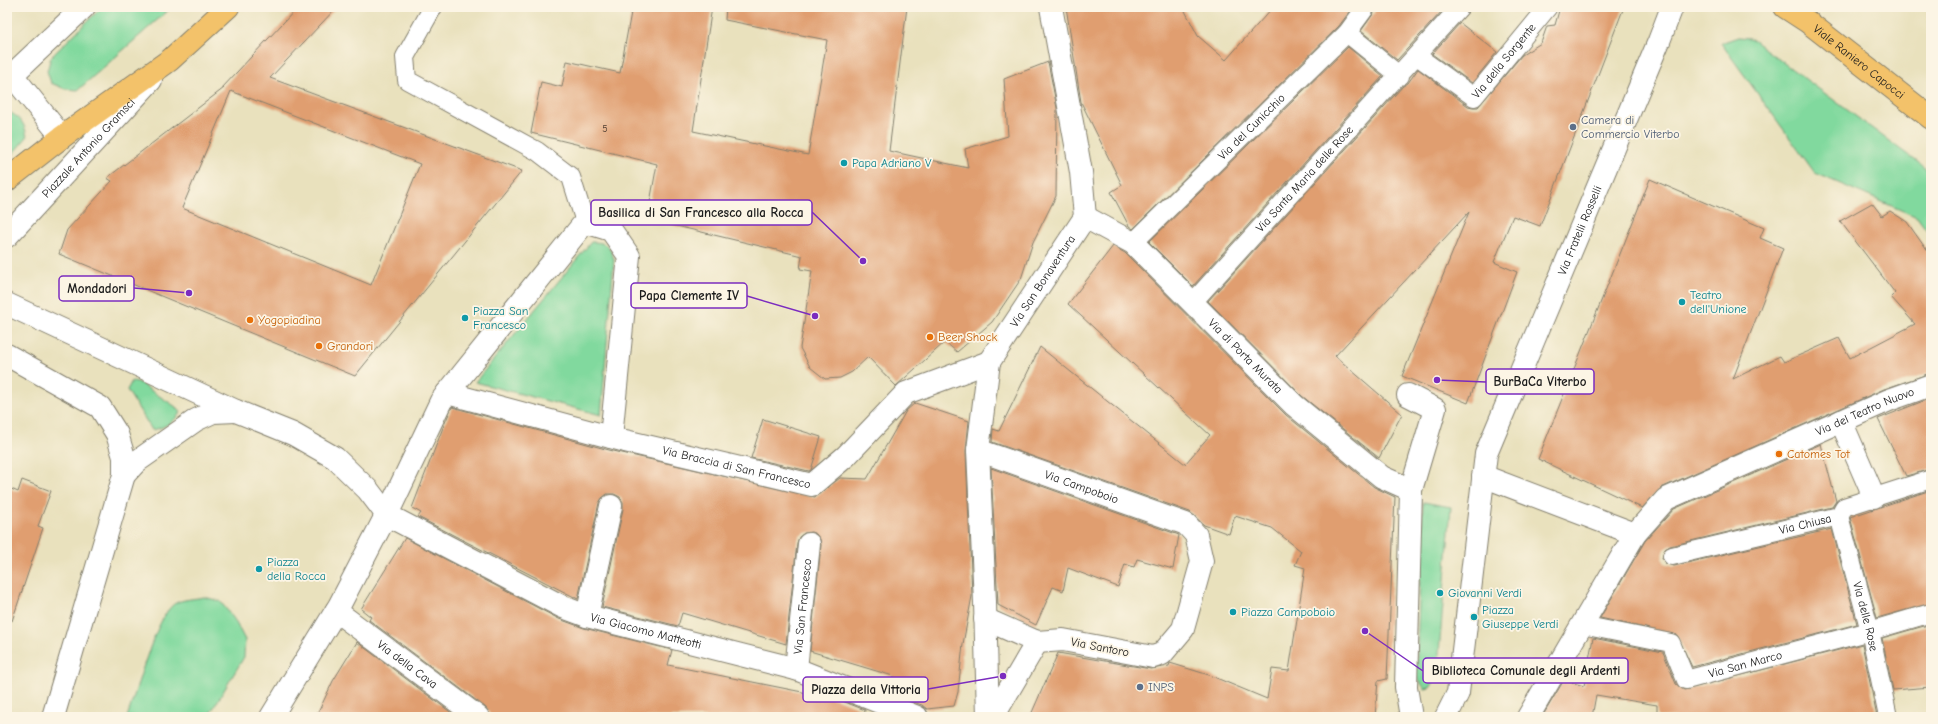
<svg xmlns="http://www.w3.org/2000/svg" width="1938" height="724" font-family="'Comic Neue',sans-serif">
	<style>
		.green { fill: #81d99e; stroke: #4e7a5d }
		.building { fill: #e09e70; fill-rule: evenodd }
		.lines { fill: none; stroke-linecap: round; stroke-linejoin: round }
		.lane-casing { stroke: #827e6c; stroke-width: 20 }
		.street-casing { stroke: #827e6c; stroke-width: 24 }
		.primary-casing { stroke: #827e6c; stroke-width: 24 }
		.lane { stroke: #fff; stroke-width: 18 }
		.street { stroke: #fff; stroke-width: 22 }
		.primary { stroke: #f3c26a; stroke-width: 22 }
		.service-dot { fill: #5c6f8a; stroke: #fcf5e5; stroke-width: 1.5 }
		.culture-dot { fill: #0f9aa8; stroke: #fcf5e5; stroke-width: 1.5 }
		.food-dot { fill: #e8710a; stroke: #fcf5e5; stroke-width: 1.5 }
		.labels { text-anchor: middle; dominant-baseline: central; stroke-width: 3.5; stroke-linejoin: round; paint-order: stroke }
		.number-label { font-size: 10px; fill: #4d3c31 }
		.street-label { font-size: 12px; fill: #1c1c1c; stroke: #fcf5e5 }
		.service-label { font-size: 12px; fill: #4e5e75; stroke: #fcf5e5; text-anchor: start }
		.culture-label { font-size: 12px; fill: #0d838f; stroke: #fcf5e5; text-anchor: start }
		.food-label { font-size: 12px; fill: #c56008; stroke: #fcf5e5; text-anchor: start }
		.leader { fill: none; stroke: #7b2cbf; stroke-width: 1.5 }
		.callout-dot { fill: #7b2cbf; stroke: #fcf5e5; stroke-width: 1.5 }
		.callout { fill: #fcf5e5; stroke: #7b2cbf; stroke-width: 1.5 }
		.callout-label { font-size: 13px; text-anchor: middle; font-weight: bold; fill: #1c1c1c }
	</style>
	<rect width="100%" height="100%" fill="#fcf5e5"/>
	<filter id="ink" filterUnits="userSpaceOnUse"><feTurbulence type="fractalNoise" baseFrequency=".025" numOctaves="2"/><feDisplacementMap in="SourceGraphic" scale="8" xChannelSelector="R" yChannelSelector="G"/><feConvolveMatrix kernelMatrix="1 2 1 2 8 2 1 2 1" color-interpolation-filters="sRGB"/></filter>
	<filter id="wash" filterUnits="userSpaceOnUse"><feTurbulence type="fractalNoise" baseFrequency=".012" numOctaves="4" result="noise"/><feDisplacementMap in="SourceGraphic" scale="16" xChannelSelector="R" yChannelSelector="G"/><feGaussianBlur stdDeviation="0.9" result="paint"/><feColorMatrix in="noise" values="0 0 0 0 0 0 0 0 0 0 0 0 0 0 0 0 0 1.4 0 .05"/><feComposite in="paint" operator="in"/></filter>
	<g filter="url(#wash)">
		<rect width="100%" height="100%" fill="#e9e1bd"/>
		<path class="green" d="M102 7H172L78 90 65 89 51 83 47 71 51 57Z
			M1738 37 1750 38 1931 172V236L1917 217 1815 173 1721 43Z
			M9 112C21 118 25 124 27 137L7 160V114Z
			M591 242C606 242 610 246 614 260L601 415 475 382Z
			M132 381 138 382 176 407 181 412C174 422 164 428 152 430L127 390Z
			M1423 502 1451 507 1437 677 1430 688 1425 689 1416 677Z
			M204 597 220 601 234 619 245 640 244 657 208 717H127C136 693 155 618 174 604 182 599 195 599 204 597Z"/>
		<g id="blocks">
			<path class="building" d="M298 7H337L270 78 522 171 355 376 59 254 67 230 112 181 107 178 224 88H222ZM231 91 420 164 371 285 182 208Z
				M632 7H712L693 131 808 155 827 40 725 20 726 7H907L889 151 968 168 965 149 1008 136 1004 79 1048 62 1057 108 1056 196 1033 242 1021 279 992 322 957 352 945 342 896 386 868 357 852 372 840 378 825 379 810 367 800 348 812 271 800 269 802 256 647 219 657 164 531 133 541 82 562 87 567 61 620 73Z
				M1066 7H1183L1198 36 1226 60 1273 7H1353L1339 26 1133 229 1129 226 1111 192 1122 185 1081 102Z
				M1376 7H1440L1443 10 1397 60 1361 31 1374 13Z
				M1560 7H1624L1540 226 1513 216 1494 262 1517 272 1468 403 1402 376 1469 212 1335 356 1402 414 1379 458 1302 396 1208 301 1403 86 1408 83 1418 69 1468 106 1473 107H1478L1522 55 1541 43 1547 26 1555 25Z
				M1460 23 1497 52 1472 83 1432 54Z
				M1348 47 1383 76 1193 286 1149 242Z
				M1650 179 1764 228 1760 238 1783 248 1733 379 1780 356 1784 362 1839 338 1850 358 1915 324 1891 297 1895 293 1840 221 1872 203 1882 216 1890 211 1907 222 1931 256V373L1884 389 1661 488 1642 508 1538 459Z
				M1113 246 1125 253 1286 415 1374 487 1395 497 1387 679 1378 681 1375 717H1030L1058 653 1151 669 1169 666 1170 663 1209 675 1267 699 1272 669 1289 671 1305 568 1295 565 1301 551 1272 528 1235 516 1229 534 1204 525 1190 512 992 442 993 429 999 431 1040 347 1185 464 1210 435 1068 304Z
				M1931 398V469L1906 476 1878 419Z
				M915 403 969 421 966 451 972 596 963 644 958 692 954 706 927 709 922 705 889 693 893 676 810 651 821 545 820 539 816 534 811 532 804 533 799 537 797 543 786 644 682 613 678 626 602 607 623 509V502L620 497 614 494H607L602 498 599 503 578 599 418 517 421 513 412 508 444 425 452 407 609 450 815 497 840 478 867 479 906 411Z
				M763 419 821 437 811 470 809 471 751 458Z
				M1821 444 1836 501 1832 507 1670 546 1665 549 1662 558 1665 563 1674 566 1832 529 1857 624 1692 667 1677 635 1600 618 1645 541 1674 509Z
				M991 468 1179 535 1173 569 1137 559 1134 567 1125 564 1118 587 1068 568 1063 591 1053 587 1036 625 998 605Z
				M22 480 51 491 38 526 43 528 12 621 7 620V487L18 492Z
				M1931 490V603L1877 618 1850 517Z
				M405 538 559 619 584 628 672 650 668 665 837 699 865 710 864 717H490L489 712 485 707 369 620 371 617 361 609Z
				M1931 624V687L1893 690 1882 638Z
				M1593 638 1663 652 1676 684 1684 690 1862 644 1877 717H1657V705L1596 695 1592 717H1542L1564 680 1584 686Z
				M357 642 457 717H316L333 681Z"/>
		</g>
	</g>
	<g filter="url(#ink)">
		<use href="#blocks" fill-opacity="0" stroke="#827e6c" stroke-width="1"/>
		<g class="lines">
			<defs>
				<g id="lane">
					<path d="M433 7 405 57 407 80 537 151 571 177 585 222"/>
					<path d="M1347 33 1400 76"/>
					<path id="s1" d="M1417 56 1474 97 1548 7"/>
					<path id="s2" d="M1133 243 1347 33 1366 7"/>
					<path id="s3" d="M1193 302 1460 7"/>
					<path id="s4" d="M1839 516 1870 631 1888 717"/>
					<path id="s5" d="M1672 556 1839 516 1844 507 1931 479"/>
					<path id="s6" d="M1582 625 1671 643 1686 680 1870 631 1931 613"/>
				</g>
				<g id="street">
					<path d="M62 137 12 75 84 7"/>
					<path id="s7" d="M1085 217 1133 243 1294 405 1382 477 1411 490"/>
					<path id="s8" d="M7 236 151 80"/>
					<path id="s9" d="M7 304 236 411 293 434 335 458 368 490 387 515 563 607 587 616 796 669 917 717"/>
					<path d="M7 355 100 407 117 434 124 457V475L53 717"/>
					<path id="s10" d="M447 393 625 441 812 485 846 456 906 393 989 362"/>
					<path d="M1408 395 1435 409 1411 490 1406 687 1411 717"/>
					<path d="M1841 421 1874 497"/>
					<path id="s11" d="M978 450 1186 524 1196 535 1202 561 1183 629 1162 654 1153 657 1063 640 1037 642 985 619"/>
					<path d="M124 475 136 462 196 420 213 412 236 411"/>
					<path d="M1483 476 1635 534 1528 717"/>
					<path id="s12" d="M1635 534 1666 499 1889 400 1931 385"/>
					<path id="s13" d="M336 611 478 717"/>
					<path d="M587 616 611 506"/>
					<path id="s14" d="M796 669 809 544"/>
					<path d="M271 717 339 606 392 504 441 401 585 222 611 230 629 256 611 437"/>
					<path id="s15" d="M988 717 985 602 978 450 989 362 1085 217 1081 172 1051 7"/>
					<path d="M993 717 1037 642"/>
					<path id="s16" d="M1446 717 1458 693 1486 454 1659 41 1672 7"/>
				</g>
				<g id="primary">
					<path id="s17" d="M1785 7 1808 22 1931 118"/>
					<path d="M7 180 62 137 170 60 228 7"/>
				</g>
			</defs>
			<use href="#lane" class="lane-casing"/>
			<use href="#street" class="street-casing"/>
			<use href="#primary" class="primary-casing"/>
			<use href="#lane" class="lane"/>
			<use href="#street" class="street"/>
			<use href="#primary" class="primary"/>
		</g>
	</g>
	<g class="service-dot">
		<circle cx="1573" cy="127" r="4"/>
		<circle cx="1140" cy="687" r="4"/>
	</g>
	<g class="culture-dot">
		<circle cx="844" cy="163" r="4"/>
		<circle cx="1682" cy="302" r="4"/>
		<circle cx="465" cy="318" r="4"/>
		<circle cx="259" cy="569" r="4"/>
		<circle cx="1440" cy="593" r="4"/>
		<circle cx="1233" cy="612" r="4"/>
		<circle cx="1474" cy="617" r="4"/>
	</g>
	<g class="food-dot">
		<circle cx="250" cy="320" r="4"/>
		<circle cx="930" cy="337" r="4"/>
		<circle cx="319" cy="346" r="4"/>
		<circle cx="1779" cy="454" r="4"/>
	</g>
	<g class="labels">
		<g class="number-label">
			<text x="605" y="129">5</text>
		</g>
		<g class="street-label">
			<text stroke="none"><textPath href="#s1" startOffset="117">Via della Sorgente</textPath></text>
			<text stroke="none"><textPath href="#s17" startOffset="92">Viale Raniero Capocci</textPath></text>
			<text stroke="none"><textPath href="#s2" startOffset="166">Via del Cunicchio</textPath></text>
			<text stroke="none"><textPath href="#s8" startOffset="120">Piazzale Antonio Gramsci</textPath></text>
			<text stroke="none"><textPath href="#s3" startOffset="166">Via Santa Maria delle Rose</textPath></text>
			<text stroke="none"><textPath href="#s16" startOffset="510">Via Fratelli Rosselli</textPath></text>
			<text stroke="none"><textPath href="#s15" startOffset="453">Via San Bonaventura</textPath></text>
			<text stroke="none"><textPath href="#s7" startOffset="214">Via di Porta Murata</textPath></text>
			<text stroke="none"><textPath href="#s12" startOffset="264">Via del Teatro Nuovo</textPath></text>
			<text stroke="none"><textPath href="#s10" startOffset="299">Via Braccia di San Francesco</textPath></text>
			<text stroke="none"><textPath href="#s11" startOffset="110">Via Campoboio</textPath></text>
			<text stroke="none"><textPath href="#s5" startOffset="137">Via Chiusa</textPath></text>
			<text stroke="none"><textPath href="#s14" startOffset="63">Via San Francesco</textPath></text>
			<text stroke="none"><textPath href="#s4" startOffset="104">Via delle Rose</textPath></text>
			<text stroke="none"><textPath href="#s9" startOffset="725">Via Giacomo Matteotti</textPath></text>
			<text transform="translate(1100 647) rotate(11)">Via Santoro</text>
			<text stroke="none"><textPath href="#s13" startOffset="89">Via della Cava</textPath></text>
			<text stroke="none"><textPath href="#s6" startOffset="192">Via San Marco</textPath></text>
		</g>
		<g class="service-label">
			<text x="1581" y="120">Camera di<tspan x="1581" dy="14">Commercio Viterbo</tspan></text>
			<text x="1148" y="687">INPS</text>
		</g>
		<g class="culture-label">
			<text x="852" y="163">Papa Adriano V</text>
			<text x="1690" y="295">Teatro<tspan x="1690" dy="14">dell'Unione</tspan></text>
			<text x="473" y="311">Piazza San<tspan x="473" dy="14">Francesco</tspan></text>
			<text x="267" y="562">Piazza<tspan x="267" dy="14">della Rocca</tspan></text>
			<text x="1448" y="593">Giovanni Verdi</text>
			<text x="1482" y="610">Piazza<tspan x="1482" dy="14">Giuseppe Verdi</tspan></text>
			<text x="1241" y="612">Piazza Campoboio</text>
		</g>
		<g class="food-label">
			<text x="258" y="320">Yogopiadina</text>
			<text x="938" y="337">Beer Shock</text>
			<text x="327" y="346">Grandori</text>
			<text x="1787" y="454">Catomes Tot</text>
		</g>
	</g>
	<path class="leader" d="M863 261L812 212M189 293L134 288M815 316L747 296M1437 380L1486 382M1365 631L1423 671M1003 676L928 689"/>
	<g class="callout-dot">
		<circle cx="863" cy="261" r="4"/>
		<circle cx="189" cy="293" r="4"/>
		<circle cx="815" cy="316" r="4"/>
		<circle cx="1437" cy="380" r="4"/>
		<circle cx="1365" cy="631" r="4"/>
		<circle cx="1003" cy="676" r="4"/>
	</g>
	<g class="callout">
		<rect x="591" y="200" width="221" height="25" rx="4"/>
		<rect x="59" y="276" width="75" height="25" rx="4"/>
		<rect x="631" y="283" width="116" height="25" rx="4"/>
		<rect x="1486" y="369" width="108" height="25" rx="4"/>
		<rect x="1423" y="658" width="205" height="25" rx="4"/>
		<rect x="803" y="677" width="125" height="25" rx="4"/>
	</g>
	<g class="callout-label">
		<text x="701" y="217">Basilica di San Francesco alla Rocca</text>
		<text x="97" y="293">Mondadori</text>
		<text x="689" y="300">Papa Clemente IV</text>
		<text x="1540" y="386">BurBaCa Viterbo</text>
		<text x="1526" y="675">Biblioteca Comunale degli Ardenti</text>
		<text x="866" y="694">Piazza della Vittoria</text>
	</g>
	<rect width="1938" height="724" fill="none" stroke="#fcf5e5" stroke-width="24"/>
</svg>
